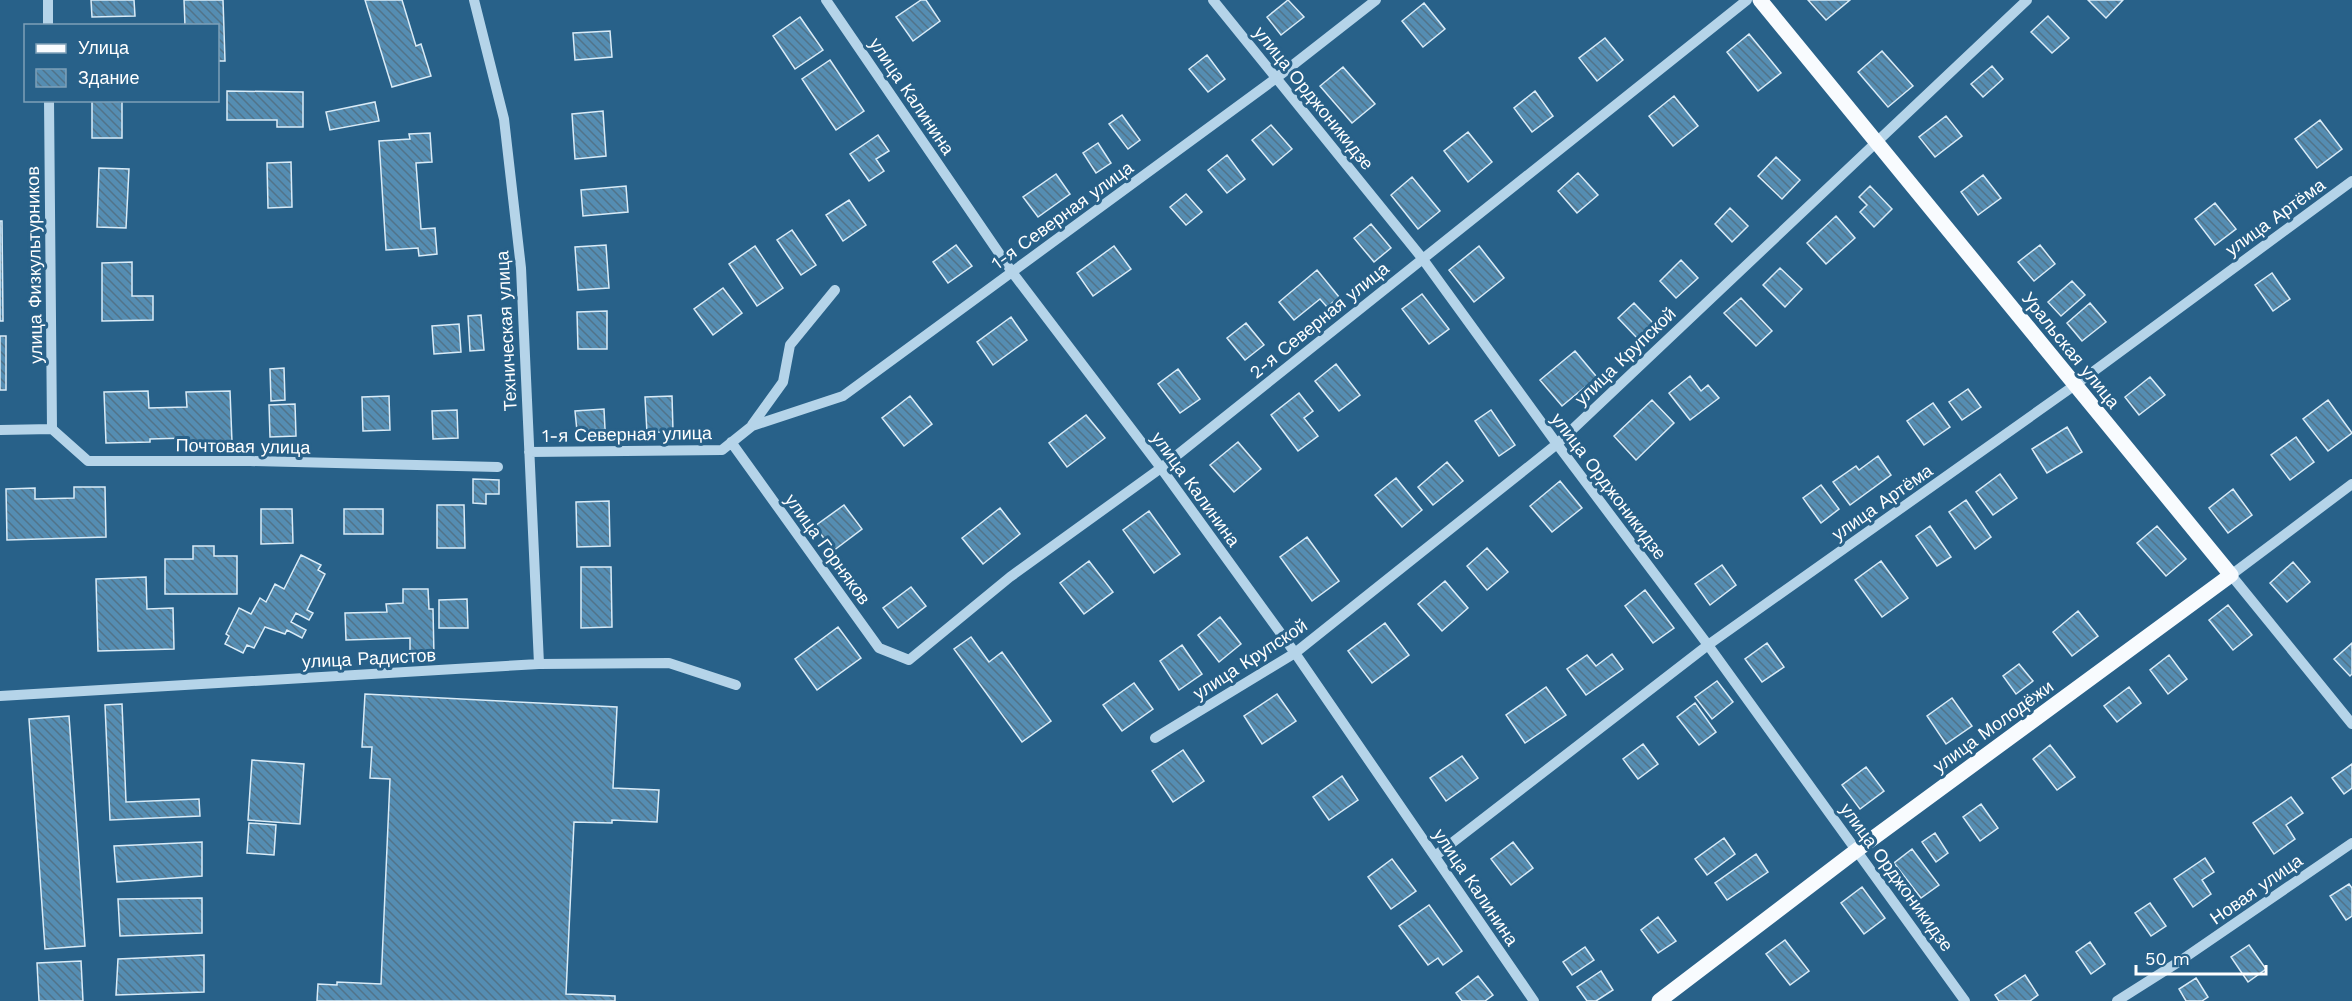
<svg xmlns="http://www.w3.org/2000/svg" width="2352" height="1001" font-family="'Work Sans',sans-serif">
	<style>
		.building { fill: url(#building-back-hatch); stroke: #d9ebf7; stroke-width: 1.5 }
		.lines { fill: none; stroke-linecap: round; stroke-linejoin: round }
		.minor { stroke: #b5d4e9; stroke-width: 10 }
		.major { stroke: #f8fbfe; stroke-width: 15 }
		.labels { text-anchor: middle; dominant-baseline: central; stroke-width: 6; stroke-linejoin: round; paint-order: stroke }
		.street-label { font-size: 18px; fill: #fff; stroke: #286189 }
	</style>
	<defs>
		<pattern id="building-back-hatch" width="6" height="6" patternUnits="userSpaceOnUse" patternTransform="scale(1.5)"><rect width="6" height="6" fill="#558db2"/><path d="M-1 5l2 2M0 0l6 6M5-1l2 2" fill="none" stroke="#517389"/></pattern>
	</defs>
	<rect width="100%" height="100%" fill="#286189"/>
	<path class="building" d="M91 0H134L135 16 92 17Z
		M184 0H223L225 61H218V26H185Z
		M365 0H402L416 46 421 44 431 76 392 87Z
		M921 0H926L940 21 913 41 896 17Z
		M1288 0 1304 17 1281 35 1267 17Z
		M1808 0H1850L1826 20Z
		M2088 0H2123L2106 18Z
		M1424 3 1445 29 1423 47 1402 21Z
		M2048 16 2069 38 2052 53 2031 32Z
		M800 17 823 50 795 69 773 36Z
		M610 31 612 57 575 60 573 33Z
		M1749 34 1781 73 1758 91 1727 52Z
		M1605 38 1623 60 1597 81 1579 58Z
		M1882 51 1913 86 1888 107 1858 72Z
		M1207 55 1225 79 1208 92 1189 69Z
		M830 60 864 111 836 130 802 79Z
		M1992 66 2003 79 1983 97 1971 84Z
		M1343 67 1375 104 1352 123 1320 86Z
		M227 91 303 92V127H277V120H227Z
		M1535 91 1553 116 1532 132 1514 108Z
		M1674 96 1698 126 1673 146 1649 116Z
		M92 100H155L122 101V138H92Z
		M375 102 379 121 330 130 326 112Z
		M603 111 606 156 575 159 572 114Z
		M1122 115 1140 140 1128 149 1109 124Z
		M1946 116 1962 136 1935 157 1919 137Z
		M2320 120 2342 149 2317 168 2295 139Z
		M1271 125 1292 149 1273 165 1252 140Z
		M1468 132 1492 162 1468 182 1444 151Z
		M430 133 432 162 416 163 421 229 435 228 437 254 419 256 418 248 386 250 379 141 410 139 409 134Z
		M878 135 889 151 876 159 884 171 869 181 850 154Z
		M1098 143 1111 163 1096 173 1083 153Z
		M1227 155 1245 179 1227 193 1208 170Z
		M1776 157 1800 180 1782 199 1758 176Z
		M291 162 292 207 268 208 267 163Z
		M99 168 129 169 126 228 97 227Z
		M1578 173 1598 195 1577 213 1558 191Z
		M1056 174 1070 194 1038 217 1023 197Z
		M1983 175 2001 198 1978 215 1961 192Z
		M1412 177 1440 211 1418 229 1391 195Z
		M626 186 628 212 583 216 581 190Z
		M1870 186 1892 209 1874 227 1860 212 1867 205 1859 197Z
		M1186 194 1202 212 1186 225 1170 207Z
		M849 200 866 225 843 241 826 215Z
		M2215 203 2236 229 2215 245 2195 219Z
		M1730 208 1748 226 1732 242 1715 224Z
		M1836 216 1855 238 1826 264 1807 243Z
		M0 221H2L3 321H0Z
		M1371 224 1391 248 1374 262 1354 238Z
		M792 230 816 265 801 275 777 240Z
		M606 245 609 288 578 290 575 247Z
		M956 245 972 266 948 283 933 262Z
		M2040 245 2055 264 2034 281 2018 262Z
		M755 246 783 288 757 306 729 264Z
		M1114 246 1131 269 1093 296 1077 273Z
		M1479 246 1504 278 1474 302 1449 270Z
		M1681 260 1698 278 1676 298 1660 281Z
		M132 262V296H153V320L102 321V263Z
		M1780 268 1802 289 1785 307 1763 285Z
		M1317 270 1339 297 1327 307 1320 299 1294 320 1279 302Z
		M2272 273 2290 299 2273 311 2255 285Z
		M2072 281 2085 295 2061 316 2048 302Z
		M723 288 742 313 713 335 694 309Z
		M1422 294 1449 329 1429 344 1402 309Z
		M1741 298 1772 331 1756 346 1724 313Z
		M1634 303 1653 323 1637 338 1618 318Z
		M2090 303 2106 322 2082 341 2067 323Z
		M607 311V349H578L577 312Z
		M481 315 484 350 470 351 468 316Z
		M1011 317 1027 340 993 365 977 342Z
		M1246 323 1264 345 1245 360 1227 338Z
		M459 324 461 352 434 354 432 326Z
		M0 336H6V390H0Z
		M1575 351 1601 382 1590 392 1585 387 1562 406 1540 380Z
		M1336 364 1360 395 1339 411 1315 381Z
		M284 368 285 400 271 401 270 369Z
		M1178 369 1200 399 1180 413 1158 384Z
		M1690 376 1701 391 1708 385 1719 398 1690 420 1669 393Z
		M2150 377 2165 395 2139 415 2125 397Z
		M1968 389 1981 407 1962 420 1949 402Z
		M148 391 149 408 187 407 186 392 230 391 232 442 188 443 187 438 150 439V442L106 443 104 392Z
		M1299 393 1313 411 1304 418 1318 436 1298 451 1271 415Z
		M389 396 390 430 363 431 362 397Z
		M672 396 673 431 647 433 645 397Z
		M910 396 932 424 904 446 882 418Z
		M1652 400 1674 423 1636 460 1614 436Z
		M2328 400 2352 433 2328 451 2303 419Z
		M1933 403 1950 427 1924 445 1907 421Z
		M295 404 296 436 270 437 269 405Z
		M604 409 605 429 577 431 575 411Z
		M457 410 458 438 433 439 432 411Z
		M1491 410 1515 445 1499 456 1475 421Z
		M1086 415 1105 438 1067 467 1049 443Z
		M2067 427 2082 452 2047 473 2032 449Z
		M2296 437 2314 462 2290 480 2271 455Z
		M1238 442 1261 469 1234 492 1210 465Z
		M1878 456 1891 475 1850 505 1833 482 1856 466 1859 470Z
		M1447 462 1463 481 1433 505 1418 487Z
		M2000 474 2017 498 1993 515 1976 492Z
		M1396 478 1422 510 1402 527 1375 495Z
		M473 479 499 480V494H486V504L473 503Z
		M1560 481 1582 508 1552 532 1530 506Z
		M1821 485 1839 509 1821 523 1803 498Z
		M74 487H105L106 537 7 540 6 489 35 488V499L74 498Z
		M2233 489 2252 515 2228 533 2209 508Z
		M1966 500 1991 537 1975 549 1949 512Z
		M609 501 610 546 577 547 576 502Z
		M437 505H464L465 548H437Z
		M844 505 862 529 833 551 815 526Z
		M1000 508 1020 534 983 564 962 538Z
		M261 509H292L293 543 261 544Z
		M344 509H383V534H344Z
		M1149 511 1180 554 1154 573 1123 530Z
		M1930 526 1951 557 1937 566 1916 536Z
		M2157 526 2186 559 2166 576 2137 543Z
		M1307 537 1339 581 1312 601 1280 557Z
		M193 546H214V556H237V594H165V559H193Z
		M1487 548 1508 572 1487 590 1467 566Z
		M301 555 321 565 318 570 325 574 307 610 313 613 309 620 296 613 291 622 306 630 302 638 287 630 285 634 265 627 254 648 247 645 243 653 225 644 229 636 226 634 239 608 251 614 260 598 266 602 275 584 284 589Z
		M1089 561 1113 592 1084 614 1060 583Z
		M1881 561 1908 598 1882 617 1855 580Z
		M2293 562 2310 582 2287 602 2270 583Z
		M1722 565 1736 585 1710 605 1695 584Z
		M581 567H611L612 627 581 628Z
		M146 577 147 609 173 608 174 649 98 651 96 579Z
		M1445 581 1468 608 1442 631 1418 604Z
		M911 587 926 606 898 628 883 608Z
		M403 589H428L429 609H433L434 656H410V638L346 640 345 613 387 612 386 604 403 603Z
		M1645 590 1674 628 1653 643 1625 606Z
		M467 599 468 628H439V600Z
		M2228 605 2252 635 2233 650 2209 620Z
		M2078 611 2098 636 2072 656 2053 632Z
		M1220 617 1241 644 1219 662 1198 635Z
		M1385 623 1409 655 1372 683 1348 651Z
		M838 627 861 658 817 690 795 659Z
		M971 637 989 662 1002 652 1051 721 1022 742 954 649Z
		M1767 643 1784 667 1762 682 1745 659Z
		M2352 643V674L2350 676 2334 659Z
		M1182 645 1202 674 1179 690 1160 661Z
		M1612 654 1623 669 1586 695 1567 669 1587 655 1596 666Z
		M2169 655 2187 679 2168 694 2150 670Z
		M2019 664 2033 681 2016 694 2003 676Z
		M1717 681 1733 702 1712 719 1695 697Z
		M1134 683 1153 709 1122 731 1103 705Z
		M1546 687 1566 715 1525 743 1506 715Z
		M2129 687 2141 703 2117 722 2104 706Z
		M365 694 617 707 613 788 659 790 657 822 612 820V823L574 822 566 994 615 996V1001H317L318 984 337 985V982L381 984 390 779 370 778 372 747H362Z
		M1277 694 1296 721 1262 744 1244 716Z
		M1952 698 1972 726 1946 744 1927 716Z
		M1695 703 1716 732 1699 745 1677 717Z
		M122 704 126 802 199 799 200 816 110 820 105 705Z
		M69 716 85 946 45 949 29 719Z
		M1643 744 1658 764 1638 779 1623 759Z
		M2050 745 2075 777 2057 790 2033 759Z
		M1183 750 1204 781 1173 802 1152 771Z
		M1462 756 1478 778 1446 801 1430 778Z
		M252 760 304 764 300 824 248 820Z
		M2352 764V788L2344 794 2332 778Z
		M1866 767 1884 791 1860 809 1842 785Z
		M1342 776 1358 800 1329 820 1313 797Z
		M2291 797 2303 813 2286 825 2295 839 2274 854 2253 823Z
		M1981 804 1998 828 1980 841 1963 817Z
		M249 823 276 825 274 855 247 853Z
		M1935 833 1948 853 1936 862 1922 842Z
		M1724 838 1735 854 1707 875 1695 859Z
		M202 842V876L117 882 114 846Z
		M1513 842 1533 868 1511 885 1491 859Z
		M1912 849 1939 885 1921 898 1894 863Z
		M1756 854 1768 872 1727 900 1715 883Z
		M2205 858 2214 872 2202 880 2211 894 2193 907 2174 879Z
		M1392 859 1416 891 1391 909 1368 877Z
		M2349 884 2352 888V916L2346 920 2330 896Z
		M1862 887 1885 918 1864 934 1841 903Z
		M202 898V933L120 936 118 899Z
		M2150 903 2166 926 2151 936 2135 913Z
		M1429 905 1462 951 1443 965 1438 958 1428 965 1399 926Z
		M1658 917 1676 941 1658 953 1641 930Z
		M1785 940 1809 971 1790 985 1766 954Z
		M2090 942 2105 964 2091 974 2076 952Z
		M2249 945 2266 969 2248 982 2231 957Z
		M1585 947 1594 960 1572 975 1563 962Z
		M204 955V992L116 995 118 959Z
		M81 961 83 1001H39L37 963Z
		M1601 971 1613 990 1596 1001H1587L1577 987Z
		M2025 975 2038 995 2030 1001H1999L1995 995Z
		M1478 976 1493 995 1485 1001H1462L1456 993Z
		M2196 978 2208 997 2202 1001H2186L2179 989Z"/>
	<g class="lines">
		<path class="minor" d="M48 0V26
			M474 0 504 119 521 268 539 664
			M826 0 1012 272 1161 468 1295 653 1534 1001
			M1213 0 1422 258 1557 444 1708 645 1965 1001
			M49 100 52 429
			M752 425 783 382 790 345 835 290
			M0 430 52 429 88 461H250L498 467
			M731 442 879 648 909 660 1010 577 1161 468 1747 0
			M529 452 722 450 752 426 843 396 1275 79 1376 0
			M2352 484 2231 575 2352 724
			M0 696 539 664 669 663 736 685
			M1155 738 1295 653 1557 444 2027 0
			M1435 856 1708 645 2075 385 2352 181
			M2117 1001 2177 963 2352 843"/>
		<path class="major" d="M1659 1001 1857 850 2231 575 1760 0"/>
	</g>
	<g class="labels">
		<g class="street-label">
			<text transform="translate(912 96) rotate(56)">улица Калинина</text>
			<text transform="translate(1314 98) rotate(51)">улица Орджоникидзе</text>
			<text transform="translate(1062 215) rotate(-36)">1-я Северная улица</text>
			<text transform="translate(2275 217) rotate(-36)">улица Артёма</text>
			<text transform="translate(34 265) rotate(-91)">улица Физкультурников</text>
			<text transform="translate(1319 320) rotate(-39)">2-я Северная улица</text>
			<text transform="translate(506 331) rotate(-93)">Техническая улица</text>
			<text transform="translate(2071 350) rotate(51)">Уральская улица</text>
			<text transform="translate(1625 356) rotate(-44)">улица Крупской</text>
			<text transform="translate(627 434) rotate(-1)">1-я Северная улица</text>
			<text transform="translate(243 446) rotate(1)">Почтовая улица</text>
			<text transform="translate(1609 486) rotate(53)">улица Орджоникидзе</text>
			<text transform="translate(1196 489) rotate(54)">улица Калинина</text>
			<text transform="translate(1882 502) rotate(-35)">улица Артёма</text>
			<text transform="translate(828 549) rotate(54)">улица Горняков</text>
			<text transform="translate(369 658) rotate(-3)">улица Радистов</text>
			<text transform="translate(1250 659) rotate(-33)">улица Крупской</text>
			<text transform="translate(1993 726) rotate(-36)">улица Молодёжи</text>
			<text transform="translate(1897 877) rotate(54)">улица Орджоникидзе</text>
			<text transform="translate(1476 887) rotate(56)">улица Калинина</text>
			<text transform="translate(2256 889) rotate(-35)">Новая улица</text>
		</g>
	</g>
	<rect x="24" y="24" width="195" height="78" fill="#286189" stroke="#7ea0b8" stroke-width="1.5"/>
	<rect x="36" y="44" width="30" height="9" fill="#f8fbfe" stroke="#7ea0b8" stroke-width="1.5"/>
	<text x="78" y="54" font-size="18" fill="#ffffff">Улица</text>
	<rect x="36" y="69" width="30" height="18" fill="url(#building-back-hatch)" stroke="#7ea0b8" stroke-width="1.5"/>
	<text x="78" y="84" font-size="18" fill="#ffffff">Здание</text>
	<path d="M2136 965v9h130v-9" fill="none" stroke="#ffffff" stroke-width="3"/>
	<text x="2145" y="965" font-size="18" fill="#ffffff" stroke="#286189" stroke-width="4.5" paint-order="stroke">50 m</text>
</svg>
